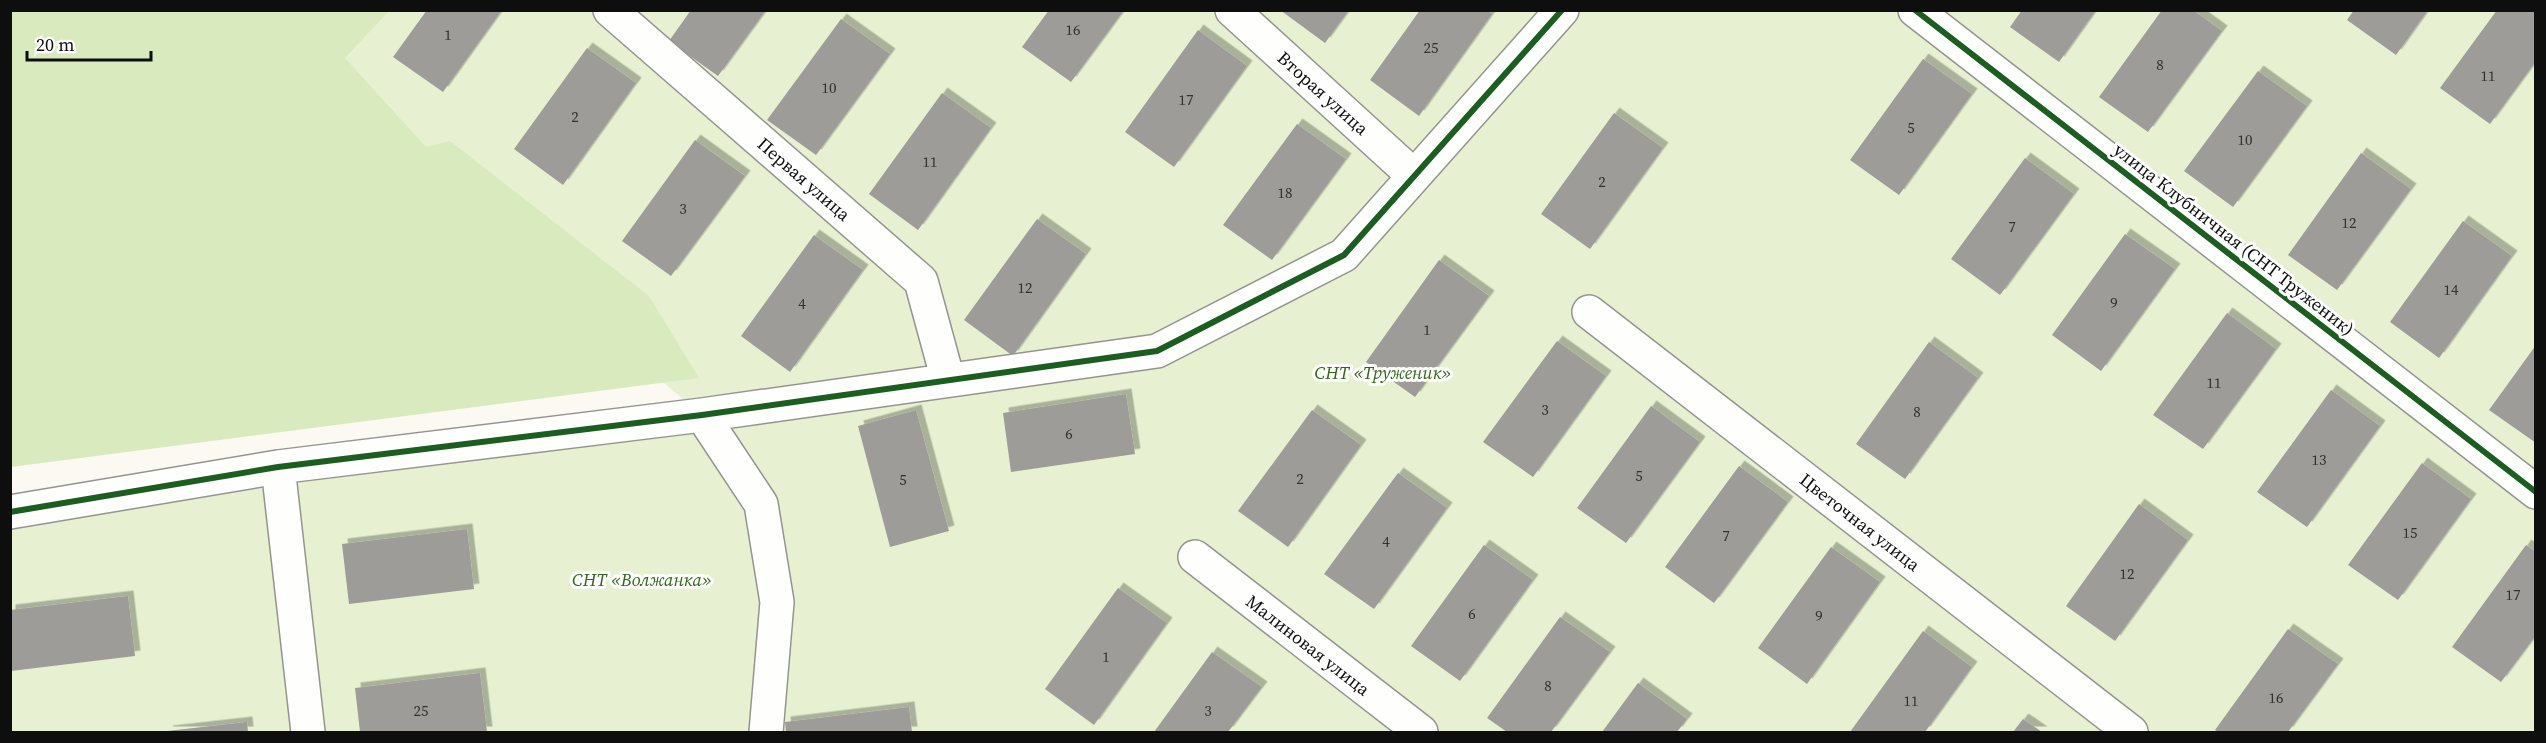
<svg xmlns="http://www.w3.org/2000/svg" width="2546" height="743" font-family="'Source Serif 4',serif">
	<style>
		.green { fill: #e7f1d1 }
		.forest { fill: #d8eabe }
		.building { fill: #9e9c98; filter: url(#shadow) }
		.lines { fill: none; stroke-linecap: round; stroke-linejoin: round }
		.minor-casing { stroke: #959491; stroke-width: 36 }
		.minor { stroke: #fefefd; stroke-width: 33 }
		.cycleway-casing { stroke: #fff; stroke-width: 10 }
		.cycleway { stroke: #1b5e20; stroke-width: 6 }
		.labels { text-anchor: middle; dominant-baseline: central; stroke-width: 6; stroke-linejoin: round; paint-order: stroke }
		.number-label { font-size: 15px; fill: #323230 }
		.street-label { font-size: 18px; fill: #0e0e0e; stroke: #fff }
		.park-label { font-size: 18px; font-style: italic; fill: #33691a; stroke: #fff }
	</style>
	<defs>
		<filter id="shadow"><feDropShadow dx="5.5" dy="-5.5" stdDeviation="0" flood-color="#0004"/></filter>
	</defs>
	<rect width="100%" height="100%" fill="#fbf9f2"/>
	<path class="green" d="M244 11H2535V732H11L10 516 701 414 231 21Z"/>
	<path class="forest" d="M10 11H389L345 58 426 147 450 141 649 296 699 378 11 467Z"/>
	<path class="building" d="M427 10H502L443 92 393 57Z
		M691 10H766L718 76 669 41Z
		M1049 10H1124L1071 82 1022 47Z
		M1280 10H1349L1325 43Z
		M1420 10H1487L1492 14 1419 116 1370 80Z
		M2022 10H2096L2059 62 2010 27Z
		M2162 10H2193L2222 31 2148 132 2099 97Z
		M2354 10H2428L2396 55 2347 20Z
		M2497 10H2536V61L2490 124 2440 88Z
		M841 19 890 54 816 155 767 120Z
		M1198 30 1247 66 1174 167 1125 132Z
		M587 48 636 83 563 185 514 149Z
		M1923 59 1972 94 1899 195 1850 160Z
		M2258 71 2307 106 2233 207 2184 171Z
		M942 93 991 128 918 230 869 194Z
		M1614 113 1663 148 1590 249 1541 214Z
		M1297 124 1346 159 1272 260 1223 225Z
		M695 140 745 176 671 276 622 241Z
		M2361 153 2411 189 2337 290 2288 255Z
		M2025 158 2074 194 2000 295 1951 259Z
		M1037 219 1086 254 1013 356 964 320Z
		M2463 221 2512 256 2439 358 2390 322Z
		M2125 234 2175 269 2101 371 2052 335Z
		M814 235 863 270 790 372 741 336Z
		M1439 260 1489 296 1415 397 1366 362Z
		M2227 313 2276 349 2203 449 2153 415Z
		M1557 341 1606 376 1533 477 1483 442Z
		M1929 342 1978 378 1905 479 1856 444Z
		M2536 345V443L2489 410Z
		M2331 390 2380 426 2307 527 2257 492Z
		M1126 394 1135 454 1011 472 1003 413Z
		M1651 406 1700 442 1626 543 1577 508Z
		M916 410 949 531 890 547 858 426Z
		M1312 410 1361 445 1288 547 1238 511Z
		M2422 463 2471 499 2398 600 2348 565Z
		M1739 466 1788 502 1714 603 1665 567Z
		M1398 473 1447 508 1374 609 1324 574Z
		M2139 504 2188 540 2115 641 2066 606Z
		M467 529 474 589 349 604 342 544Z
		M1484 545 1533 580 1460 681 1411 646Z
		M2526 545 2536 552V635L2501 682 2452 647Z
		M1831 547 1880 582 1807 684 1758 648Z
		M1118 588 1167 623 1094 725 1045 689Z
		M128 596 135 656 11 671 10 610Z
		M1560 617 1610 652 1551 732H1507L1487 718Z
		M2288 629 2338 664 2288 732H2218L2215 730Z
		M1923 631 1972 667 1925 732H1850Z
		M1212 652 1262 687 1228 732H1154Z
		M480 673 487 732H360L355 688Z
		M1638 683 1687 719 1677 732H1602Z
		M909 707 912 732H786L785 722Z
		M2023 719 2042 732H2013Z
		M247 722 248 732H168L167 731Z"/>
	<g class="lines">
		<defs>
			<path id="minor" d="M610 10 921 281 948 380
				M1232 10 1414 176
				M1915 10 2536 492
				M1589 312 2131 732
				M702 415 761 504 777 602 766 732
				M278 467 308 732
				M10 512 278 467 702 415 1157 351 1344 255 1562 10
				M1195 557 1421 732"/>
		</defs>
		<use href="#minor" class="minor-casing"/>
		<use href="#minor" class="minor"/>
		<defs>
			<path id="cycleway" d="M1915 10 2536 492
				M10 512 278 467 702 415 1157 351 1344 255 1562 10"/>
		</defs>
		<use href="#cycleway" class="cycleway-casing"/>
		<use href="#cycleway" class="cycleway"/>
	</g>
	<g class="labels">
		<g class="number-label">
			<text x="1073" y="29">16</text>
			<text x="448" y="34">1</text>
			<text x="1431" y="47">25</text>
			<text x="2160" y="64">8</text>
			<text x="2488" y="75">11</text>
			<text x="829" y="87">10</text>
			<text x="1186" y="99">17</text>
			<text x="575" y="116">2</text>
			<text x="1911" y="127">5</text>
			<text x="2245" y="139">10</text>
			<text x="930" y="161">11</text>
			<text x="1602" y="181">2</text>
			<text x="1285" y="192">18</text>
			<text x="683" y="208">3</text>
			<text x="2349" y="222">12</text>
			<text x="2012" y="226">7</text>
			<text x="1025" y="287">12</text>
			<text x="2451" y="289">14</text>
			<text x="2114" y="302">9</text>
			<text x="802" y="303">4</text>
			<text x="1427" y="329">1</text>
			<text x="2214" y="382">11</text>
			<text x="1545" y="409">3</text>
			<text x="1917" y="411">8</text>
			<text x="1069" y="433">6</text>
			<text x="2319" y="459">13</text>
			<text x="1639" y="475">5</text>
			<text x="1300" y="478">2</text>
			<text x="903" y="479">5</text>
			<text x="2410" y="532">15</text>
			<text x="1726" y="535">7</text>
			<text x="1386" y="541">4</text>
			<text x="2127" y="573">12</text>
			<text x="2513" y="594">17</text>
			<text x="1472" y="613">6</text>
			<text x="1819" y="615">9</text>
			<text x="1106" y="656">1</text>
			<text x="1548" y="685">8</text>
			<text x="2276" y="697">16</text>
			<text x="1911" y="700">11</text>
			<text x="421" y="710">25</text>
			<text x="1208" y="710">3</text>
		</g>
		<g class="street-label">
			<text transform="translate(1323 93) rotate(42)">Вторая улица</text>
			<text transform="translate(804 179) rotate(41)">Первая улица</text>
			<text transform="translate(2234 239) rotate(38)">улица Клубничная (СНТ Труженик)</text>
			<text transform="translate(1860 522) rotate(38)">Цветочная улица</text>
			<text transform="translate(1308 645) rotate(38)">Малиновая улица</text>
		</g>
		<g class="park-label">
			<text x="1383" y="372">СНТ «Труженик»</text>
			<text x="642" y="579">СНТ «Волжанка»</text>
		</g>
	</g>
	<rect width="2546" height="743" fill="none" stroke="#0e0e0e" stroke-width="24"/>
	<path d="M27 51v9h124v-9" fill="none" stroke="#0e0e0e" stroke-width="3"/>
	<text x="36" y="51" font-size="18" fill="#0e0e0e" stroke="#ffffff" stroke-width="4.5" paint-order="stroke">20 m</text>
</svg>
